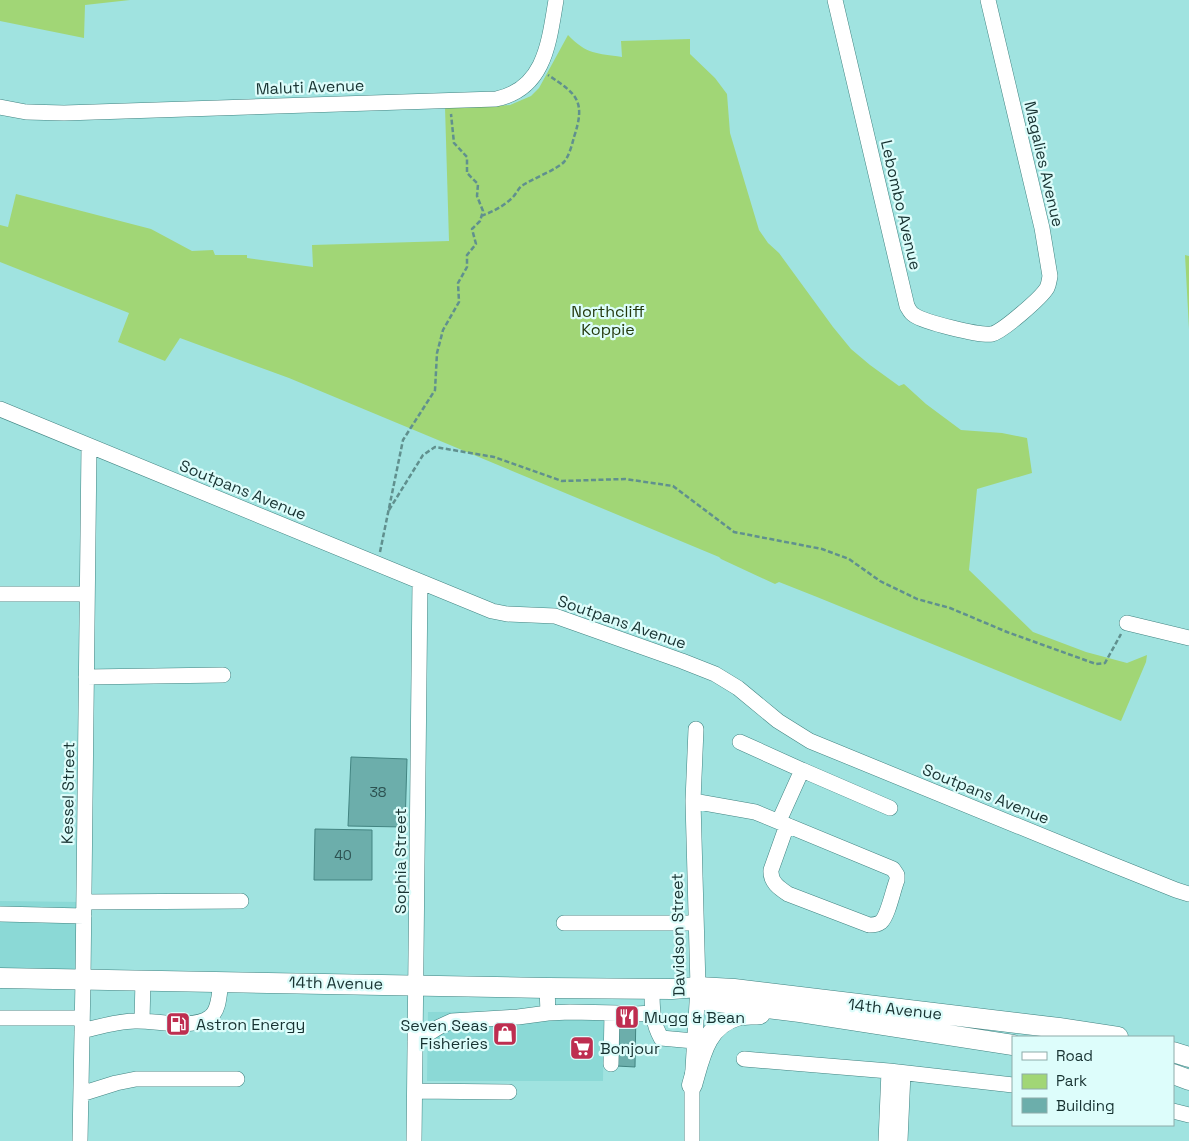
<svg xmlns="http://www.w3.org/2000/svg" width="1189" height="1141" font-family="'Space Grotesk',sans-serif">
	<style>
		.built { fill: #8bd9d6 }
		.green { fill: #a1d676 }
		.building { fill: #6caeab; stroke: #428481 }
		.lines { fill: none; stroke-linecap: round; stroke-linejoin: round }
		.minor-casing { stroke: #418381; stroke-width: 16 }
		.major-casing { stroke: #418381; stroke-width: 21 }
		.path { stroke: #60908e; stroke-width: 2.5; stroke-dasharray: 5 2.5; stroke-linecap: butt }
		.minor { stroke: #fff; stroke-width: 15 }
		.major { stroke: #fff; stroke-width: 20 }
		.labels { text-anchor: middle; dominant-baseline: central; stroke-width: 4.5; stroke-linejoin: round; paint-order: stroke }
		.number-label { font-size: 14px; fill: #2c5150 }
		.street-label { font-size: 16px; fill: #173231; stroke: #ddfdfb }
		.park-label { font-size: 16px; fill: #23390d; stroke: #ddfdfb }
		.poi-label { font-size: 16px; fill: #173231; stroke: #ddfdfb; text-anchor: start }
	</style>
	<rect width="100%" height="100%" fill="#a0e3e0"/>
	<path class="built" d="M0 901 81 902 79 975H0Z
		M604 1011 603 1081H427L428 1012Z"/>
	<path class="green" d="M0 0H130L85 5 84 38 0 21Z
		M568 35C587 55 597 53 622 57L621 41 690 39V54L715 78 727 94 730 133 759 230 768 243 779 253 833 327 851 349 870 365 899 386 904 384 926 404 961 430 1002 433 1027 438 1032 473 977 489 969 570 1033 632 1086 652 1127 663 1147 655 1146 662 1121 721 817 597 779 582 775 584 721 559 719 557 289 378 180 338 165 361 118 342 129 313 0 262V225L8 227 16 194 151 229 192 251 213 250 215 255H247V258L313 267 312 245 449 241 445 107 494 106 510 105 531 96 539 88Z
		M1185 255 1189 256V329Z"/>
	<path class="building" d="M351 757 407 759 405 827 348 826Z
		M315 829 372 830V880H314Z
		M618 1010H636L635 1067 617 1066Z"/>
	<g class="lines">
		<defs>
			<path id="minor" d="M835 0 907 306C909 309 910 313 914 315 924 322 979 336 992 334 1003 331 1041 298 1047 288 1049 284 1049 281 1050 276L1042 228 988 0
				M0 107 26 112 64 113 496 99C545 89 549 42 556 0
				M0 409 492 611 507 614 555 616 682 661 715 674 738 688 778 721 810 741 1106 862 1176 890 1189 894
				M0 594H87
				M1127 623 1189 638
				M86 677 223 675
				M740 742 802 770
				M693 801 755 812 893 869 897 875V880C893 890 888 916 881 922 877 925 873 925 869 925L788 894C779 888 770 882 771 870L787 825
				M779 821 802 770 890 808
				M84 902 241 901
				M0 914 84 916
				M564 923H696
				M547 988 548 1013 570 1012 618 1013
				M652 989C652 1006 652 1022 661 1038L694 1041
				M636 1014 652 1013
				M0 1018H82
				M142 1021 143 980
				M82 1031C99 1027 117 1021 135 1021 155 1020 194 1030 210 1017 220 1010 219 992 221 981
				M415 1042 439 1027 452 1021 518 1017 548 1013
				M744 1059 889 1071 1013 1085
				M611 1064 612 1013
				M415 1091 509 1092
				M81 1094 116 1083 136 1079H237
				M1173 1111 1189 1115
				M80 1141 83 979 89 446
				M414 1141 420 582
				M692 1141V1085L698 987 693 801 696 729
				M886 1141 889 1071
				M900 1141 903 1073"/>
			<path id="major" d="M0 978 547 988 672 989 698 987 734 989 1059 1028 1118 1037
				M702 1000 800 1012 1013 1045
				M1173 1052 1189 1057
				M1173 1074 1189 1080
				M692 1085C700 1058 705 1025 737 1016 744 1014 753 1015 760 1014"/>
		</defs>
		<use href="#minor" class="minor-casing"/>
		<use href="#major" class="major-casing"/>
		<path class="path" d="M481 216C492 212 502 207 511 199 516 195 518 188 523 185 534 178 556 170 564 162 569 156 572 145 574 137 586 101 577 94 548 75
			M389 510 423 455 435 447 494 457 562 481 625 479 673 486 734 532 822 549 849 559 880 581 917 599 950 608 1007 632 1096 664 1105 663 1121 634
			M380 552 403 440 435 390 437 353 443 330 459 302 458 283 467 267V255L476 244 472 229 480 221 483 211 477 196 478 184 467 173V157L454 143 451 114"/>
		<use href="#minor" class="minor"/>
		<use href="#major" class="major"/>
	</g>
	<defs>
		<symbol id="restaurant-square" viewBox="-11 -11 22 22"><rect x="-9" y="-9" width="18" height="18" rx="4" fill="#be2e50" stroke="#ddfdfb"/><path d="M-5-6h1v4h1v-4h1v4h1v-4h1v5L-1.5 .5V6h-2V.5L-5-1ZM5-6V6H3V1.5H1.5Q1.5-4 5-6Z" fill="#fff"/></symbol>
		<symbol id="fuel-square" viewBox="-11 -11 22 22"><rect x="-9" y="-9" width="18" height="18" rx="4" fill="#be2e50" stroke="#ddfdfb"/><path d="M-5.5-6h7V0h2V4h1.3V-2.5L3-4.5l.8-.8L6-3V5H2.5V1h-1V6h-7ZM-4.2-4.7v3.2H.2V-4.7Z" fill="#fff"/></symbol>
		<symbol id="shop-square" viewBox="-11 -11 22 22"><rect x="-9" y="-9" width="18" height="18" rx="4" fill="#be2e50" stroke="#ddfdfb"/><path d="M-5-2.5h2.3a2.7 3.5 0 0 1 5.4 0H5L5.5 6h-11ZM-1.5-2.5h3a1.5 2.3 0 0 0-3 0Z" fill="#fff"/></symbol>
		<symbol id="supermarket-square" viewBox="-11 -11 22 22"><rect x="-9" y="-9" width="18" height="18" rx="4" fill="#be2e50" stroke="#ddfdfb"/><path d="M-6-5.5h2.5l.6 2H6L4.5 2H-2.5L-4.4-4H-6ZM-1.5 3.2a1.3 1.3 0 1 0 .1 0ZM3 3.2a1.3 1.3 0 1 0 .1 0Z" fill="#fff"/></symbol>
	</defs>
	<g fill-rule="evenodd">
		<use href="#restaurant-square" x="613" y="1003" width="28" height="28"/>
		<use href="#fuel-square" x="164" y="1010" width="28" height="28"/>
		<use href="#shop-square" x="491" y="1020" width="28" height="28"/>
		<use href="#supermarket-square" x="568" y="1034" width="28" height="28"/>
	</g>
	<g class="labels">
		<g class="number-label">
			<text x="378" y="792">38</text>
			<text x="343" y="855">40</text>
		</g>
		<g class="street-label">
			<text transform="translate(310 87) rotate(-2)">Maluti Avenue</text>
			<text transform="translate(1044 164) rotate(77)">Magalies Avenue</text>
			<text transform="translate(901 205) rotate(77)">Lebombo Avenue</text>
			<text transform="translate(243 490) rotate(22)">Soutpans Avenue</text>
			<text transform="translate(622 622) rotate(19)">Soutpans Avenue</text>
			<text transform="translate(68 793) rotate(-89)">Kessel Street</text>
			<text transform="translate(986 794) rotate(22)">Soutpans Avenue</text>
			<text transform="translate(400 861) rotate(-90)">Sophia Street</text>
			<text transform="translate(678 935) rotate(-91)">Davidson Street</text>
			<text transform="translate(336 983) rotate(1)">14th Avenue</text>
			<text transform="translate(895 1009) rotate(6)">14th Avenue</text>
		</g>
		<g class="park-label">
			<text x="608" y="311">Northcliff<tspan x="608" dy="18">Koppie</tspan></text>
		</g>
		<g class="poi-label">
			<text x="644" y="1017">Mugg &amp; Bean</text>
			<text x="196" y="1024">Astron Energy</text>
			<text x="488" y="1025" text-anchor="end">Seven Seas<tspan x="488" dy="18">Fisheries</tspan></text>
			<text x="600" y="1048">Bonjour</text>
		</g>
	</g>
	<rect x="1012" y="1036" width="162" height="90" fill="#ddfdfb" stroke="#8eacaa"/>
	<rect x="1022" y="1052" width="25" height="8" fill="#ffffff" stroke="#8eacaa"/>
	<text x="1056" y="1061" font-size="15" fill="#173231">Road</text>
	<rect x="1022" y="1074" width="25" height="15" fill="#a1d676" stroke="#8eacaa"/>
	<text x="1056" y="1086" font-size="15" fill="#173231">Park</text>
	<rect x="1022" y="1098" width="25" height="15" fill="#6caeab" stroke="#8eacaa"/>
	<text x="1056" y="1111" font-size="15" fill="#173231">Building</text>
</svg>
